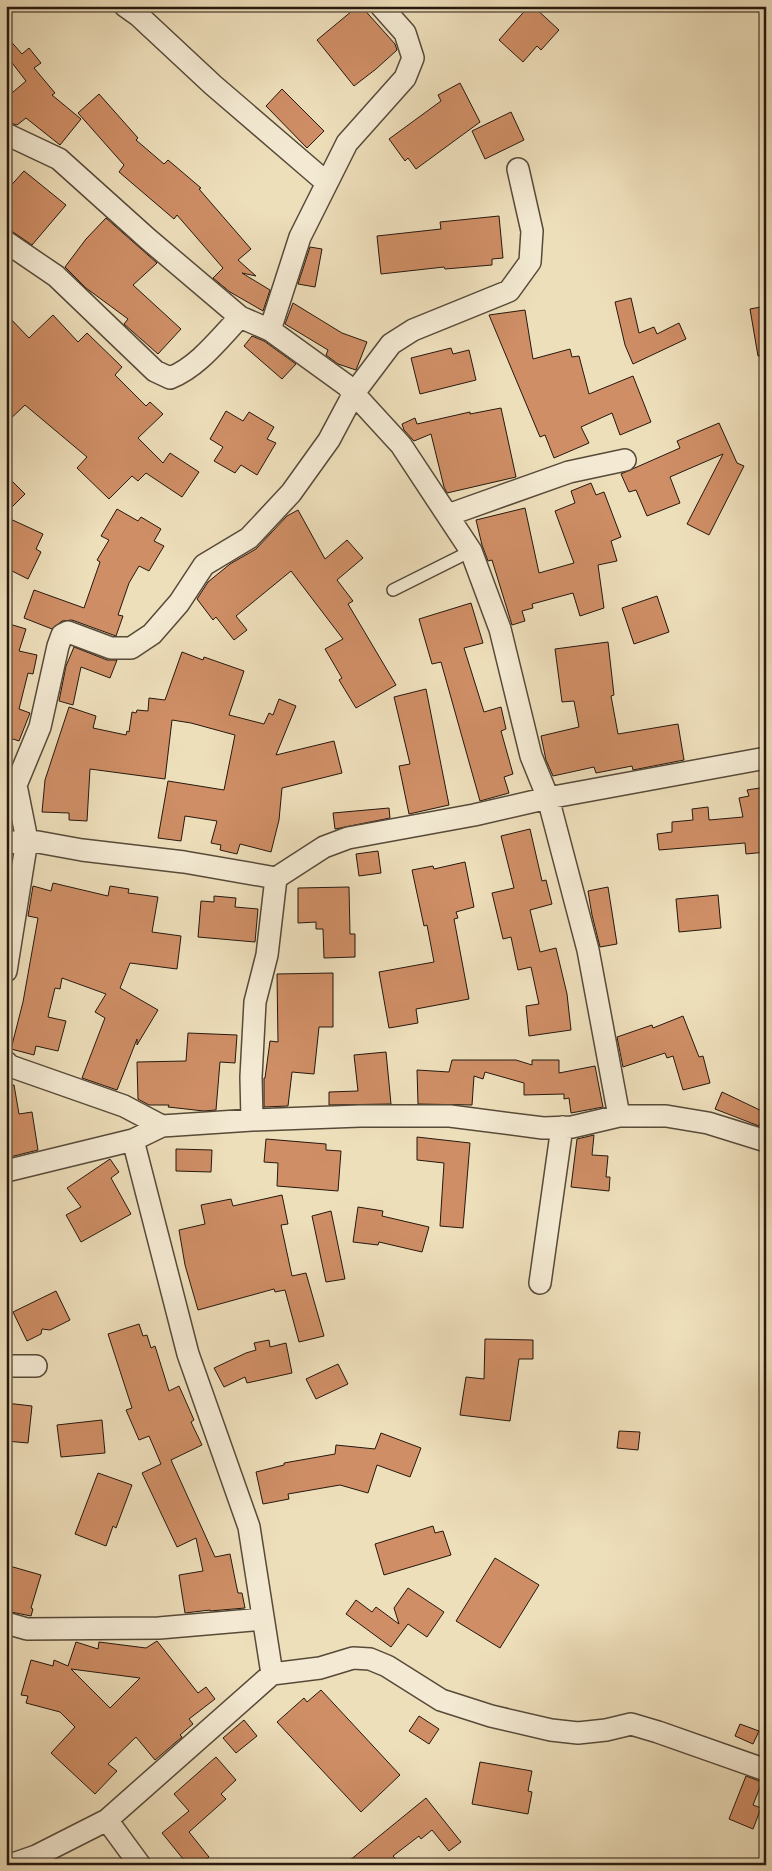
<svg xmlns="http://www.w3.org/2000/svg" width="772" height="1871" font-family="Cardo,serif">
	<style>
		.building { fill: #cf8e66; stroke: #25180e; fill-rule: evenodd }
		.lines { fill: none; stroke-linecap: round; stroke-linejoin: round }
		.lane-casing { stroke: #574a39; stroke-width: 14 }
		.street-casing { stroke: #574a39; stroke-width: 24 }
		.lane { stroke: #f4ead3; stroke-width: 11 }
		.street { stroke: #f4ead3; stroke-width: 21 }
	</style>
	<rect width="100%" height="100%" fill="#eedfbb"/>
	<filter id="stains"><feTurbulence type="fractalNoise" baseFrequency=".004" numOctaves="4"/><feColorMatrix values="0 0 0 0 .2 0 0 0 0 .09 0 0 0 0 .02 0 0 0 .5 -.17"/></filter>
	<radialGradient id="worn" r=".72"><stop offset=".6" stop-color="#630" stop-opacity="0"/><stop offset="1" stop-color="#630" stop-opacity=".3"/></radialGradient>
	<path class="building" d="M358 6H361L395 44 397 50 376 69 354 86 317 40Z
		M529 6H533L559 30 541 50 537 46 523 62 499 40Z
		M7 37 22 54 29 48 41 63 34 68 55 93 52 95 81 119 60 145 26 118 17 125 6 122V98L26 81 6 55Z
		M460 83 480 122 416 169 408 158 405 161 389 139 441 101 438 95Z
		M282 89 324 131 307 148 266 106Z
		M99 94 138 138 136 140 164 164 168 160 201 188 199 189 251 249 238 260 256 276 242 273 270 290 263 311 230 292 213 278 223 268 177 215 174 219 119 172 124 165 78 113Z
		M511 112 524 140 485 159 472 131Z
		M24 171 66 205 32 245 13 232 6 230V191Z
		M499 216 503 258 492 259V265L445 269 444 267 381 274 377 236 441 229 440 222Z
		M106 218 157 263 133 285 181 329 158 354 124 324 128 319 86 288 65 267 86 239Z
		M310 247 322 249 315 287 298 284Z
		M631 298 639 333 654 327 657 334 679 323 686 339 633 364 625 345 615 302Z
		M293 303 342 333 367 342 356 370 338 364 326 355 328 350 285 324Z
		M766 306V356H758L750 309Z
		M525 310 533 359 570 349 572 357 579 356 589 394 633 376 651 422 620 435 612 413 581 427 589 443 554 458 545 435 540 437 489 315Z
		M6 314 29 338 53 315 78 342 87 333 122 367 115 375 146 406 150 402 163 414 138 438 163 463 170 453 199 472 182 497 146 473 138 481 132 476 109 499 77 468 87 457 25 405 6 423Z
		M252 336 264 341 296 364 282 379 244 346Z
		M451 348 453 354 469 350 476 380 420 394 411 358Z
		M501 408 516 477 447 493 444 487 431 434 414 441 404 430 402 424 415 418 417 424 470 412V414Z
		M226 411 243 421 249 412 274 427 267 439 276 443 257 475 241 465 235 473 214 461 223 447 210 439Z
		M719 423 737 463 744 466 709 535 687 524 723 454 670 477 680 503 647 516 636 490 629 492 621 474 680 448 677 441Z
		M6 475 25 494 6 513Z
		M591 483 596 495 604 492 621 537 611 541 617 561 598 565 604 608 580 616 573 593 532 604 533 608 522 611 525 621 512 625 492 560 488 561 482 545 476 520 525 508 539 573 574 563 555 511 575 503 571 491Z
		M117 509 138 521 141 517 161 529 154 541 164 546 149 571 139 566 129 583 118 615 123 616 116 636 72 620 62 621 52 629 24 618 34 590 84 608 100 562 97 560 109 540 101 536Z
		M298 510 325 559 347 540 363 558 337 580 353 601 348 604 396 685 356 708 339 680 342 678 325 649 343 639 291 571 236 616 247 630 234 640 216 617 213 620 197 599 208 582 230 564 256 549 287 516Z
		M6 517 43 534 36 549 41 552 28 579 6 568Z
		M657 596 669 632 634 644 622 608Z
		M471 603 483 643 464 648 484 712 501 707 506 729 501 731 513 774 504 777 509 793 480 801 441 662 432 664 419 619Z
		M6 623 26 629 19 651 37 655 33 674 28 673 19 709 30 713 19 741 13 739 12 740H6Z
		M608 642 614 695 611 696 618 734 678 724 684 760 633 770 632 766 596 773 594 767 553 776 546 760 541 736 579 727 574 701 562 702 555 649Z
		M74 647 107 660H117L110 678 81 667 73 705 59 701 66 666Z
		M182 652 203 660 204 657 244 671 229 715 264 724 269 713 273 715 279 699 296 706 276 755 334 741 342 773 282 788 279 820 271 852 240 844 237 854 220 850 221 845 211 843 217 821 185 816 181 841 158 838 168 781 224 790 235 735 191 723 172 720 165 779 90 769 87 821 69 820V813L42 812 45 780 69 707 96 716 93 728 126 735 127 731 129 732 132 712 136 713 137 710 148 711 149 698 165 700Z
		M426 689 449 805 409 814 399 766 410 764 394 697Z
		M766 787V852L746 854 745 843 659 850 657 834 672 832V822L693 820 692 809 708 807 709 820 743 817 739 798 749 796 747 790Z
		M389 808 390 818 335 829 333 813Z
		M530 829 542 881 546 880 552 904 530 910 540 952 556 948 567 994 571 1030 529 1036 526 1006 539 1004 531 967 518 970 511 937 503 939 492 893 514 888 501 836Z
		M378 851 381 873 359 876 356 854Z
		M465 862 474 907 456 912 458 918 454 919 469 999 416 1009 418 1023 389 1028 379 972 434 962 427 925 424 926 412 870 433 866 434 869Z
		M53 883 108 896 110 886 129 889 128 893 158 897 152 932 181 936 177 969 130 963 120 988 158 1010 137 1045V1039L117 1090 82 1078 105 1018 95 1012 106 994 62 978 60 989 55 988 48 1017 66 1021 58 1051 36 1046 34 1055 11 1049 23 1002 38 918 28 916 33 886 51 891Z
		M349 887 350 934H355V957L324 958 323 929H316V922L298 923V888Z
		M608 887 617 944 600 947 592 915 588 891Z
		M718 895 721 928 679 932 676 899Z
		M214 896 236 898 235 907 258 909 255 942 198 937 201 901 214 902Z
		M333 973V1027H319L314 1074 292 1072 288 1106 264 1107V1078H265L270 1041 278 1042 277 974Z
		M683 1016 699 1057 703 1056 710 1083 683 1090 673 1056 667 1058 665 1053 623 1067 617 1037 652 1025 653 1028Z
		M188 1033 237 1035 235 1063 220 1062 216 1110 204 1111 168 1107 169 1105H149L138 1099 137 1062 186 1061Z
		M386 1052 391 1104 329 1105V1092L358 1091 354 1055Z
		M452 1060H516L532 1065V1060H559V1073L595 1066 603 1107 571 1113 569 1098 564 1099V1094L524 1095V1083L485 1072 483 1079 474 1076 472 1105 418 1104 417 1070 449 1072Z
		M6 1085H14L19 1114 32 1112 38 1150 6 1158Z
		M722 1092 764 1112 759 1126 715 1109Z
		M594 1135 592 1155 608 1156 606 1177H610L609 1191 571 1187 577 1139Z
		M417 1137 470 1143 463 1228 440 1226 444 1163 417 1160Z
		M266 1139 326 1144V1150L341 1151 338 1191 277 1186 278 1163 264 1162Z
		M176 1149 212 1150 211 1172 176 1171Z
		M110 1159 119 1172 111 1178 131 1214 81 1242 66 1215 81 1207 67 1188Z
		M282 1195 288 1224 281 1225 292 1276 306 1273 324 1336 299 1342 285 1290 275 1292 274 1289 198 1310 185 1265 179 1230 205 1224 201 1205 231 1199 233 1206Z
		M358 1207 383 1211 382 1216 429 1227 422 1252 379 1242 378 1245 353 1242Z
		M331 1211 345 1279 326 1282 312 1216Z
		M56 1291 70 1320 50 1330 42 1329 41 1334 27 1341 13 1312Z
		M139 1324 143 1336 147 1335 151 1348 155 1346 169 1391 179 1386 194 1420 191 1422 202 1445 171 1460 215 1557 230 1554 236 1584 238 1593H242L245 1608 210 1611V1610L185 1613 179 1575 203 1571 196 1538 177 1547 142 1473 161 1464 149 1436 139 1440 126 1410 132 1408 108 1334Z
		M485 1339 533 1340V1359H519L510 1421 460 1415 466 1377 484 1379Z
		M269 1340 270 1347 286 1343 292 1373 247 1383 245 1377 224 1387 214 1368 246 1353 256 1350 254 1343Z
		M338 1364 348 1384 316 1399 306 1379Z
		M6 1403 32 1406 28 1443 6 1441Z
		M102 1420 105 1453 61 1457 57 1425Z
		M619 1431 640 1432 638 1450 617 1448Z
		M381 1433 421 1448 410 1477 377 1465 368 1493 340 1485 288 1494 289 1499 263 1504 256 1472 284 1465V1463L335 1454 336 1445 375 1449Z
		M98 1473 132 1485 116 1528 113 1526 106 1546 75 1534Z
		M433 1526 435 1533 443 1531 451 1555 384 1575 375 1544Z
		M495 1558 539 1585 500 1648 456 1621Z
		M6 1565 41 1575 31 1608 33 1609 31 1616 6 1611Z
		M408 1588 444 1612 427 1637 408 1624 391 1647 346 1614 356 1600 372 1612 376 1607 399 1624 394 1608Z
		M157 1641 198 1693 206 1687 215 1699 189 1719 193 1724 180 1735 182 1737 155 1760 136 1737 108 1764 117 1771 95 1794 51 1753 75 1727 60 1712 26 1703 28 1696 21 1695 31 1660 53 1666 54 1660 68 1666 76 1642 98 1649 99 1642 146 1648ZM71 1669 140 1678 110 1708Z
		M321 1690 400 1775 361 1812 277 1722 304 1698 307 1702Z
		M419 1716 439 1729 429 1744 409 1731Z
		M244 1720 257 1736 236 1753 223 1738Z
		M740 1724 759 1731 753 1744 735 1736Z
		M216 1757 236 1780 221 1794 226 1799 189 1832 209 1857 199 1865H188L162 1833 189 1811 174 1794Z
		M480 1762 532 1771 528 1791 532 1792 528 1814 472 1804Z
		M746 1776 762 1782 753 1805 761 1808 753 1829 729 1819Z
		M426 1798 461 1842 449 1851 432 1830 421 1839 419 1836 393 1856 401 1865H344Z"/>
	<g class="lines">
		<defs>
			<path id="lane" d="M393 590 471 551"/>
			<path id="street" d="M125 6 139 16 213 85 327 183
				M6 134 59 159 148 239 240 317 270 330 346 385 401 445 471 551 500 629 531 756 548 798 588 950 619 1116
				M6 242 56 276 155 371 170 378C198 367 219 339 240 317
				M270 330 300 237 347 143 405 78 413 58 405 33 381 6
				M448 515 569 472 625 460
				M6 843 27 840 16 785 40 727 58 646 62 635 68 632 111 648H131L152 634 179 603 204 565 249 538 291 493 329 440 354 393 391 344 413 330 509 291 530 262 532 231 518 169
				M6 971 27 840 82 850 184 862 276 878 324 847 348 838 474 815 548 798 766 758
				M6 1062 10 1066 124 1106 162 1126 252 1120 360 1116H450L543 1128 572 1127 619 1116H666L708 1123 766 1141
				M252 1120 251 1077 255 1002 267 955 276 878
				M162 1126 133 1140 188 1354 249 1527 272 1674
				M6 1171 133 1140
				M540 1283 562 1127
				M6 1366H36
				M6 1623 27 1629 159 1628 263 1619
				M107 1820 140 1865
				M10 1865 36 1856 107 1820 272 1674 320 1668 353 1658 370 1659 387 1666 441 1700 491 1716 551 1730 578 1733 606 1730 631 1724 658 1732 766 1770"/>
		</defs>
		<use href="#lane" class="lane-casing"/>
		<use href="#street" class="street-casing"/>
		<use href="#lane" class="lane"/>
		<use href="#street" class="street"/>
	</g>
	<rect width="772" height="1871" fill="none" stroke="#eedfbb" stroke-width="25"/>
	<rect x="8" y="8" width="757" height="1856" fill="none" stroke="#25180e" stroke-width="2.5"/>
	<rect x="12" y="12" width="747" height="1846" fill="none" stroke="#25180e"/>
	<rect width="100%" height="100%" filter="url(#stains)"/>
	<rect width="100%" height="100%" fill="url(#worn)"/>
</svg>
